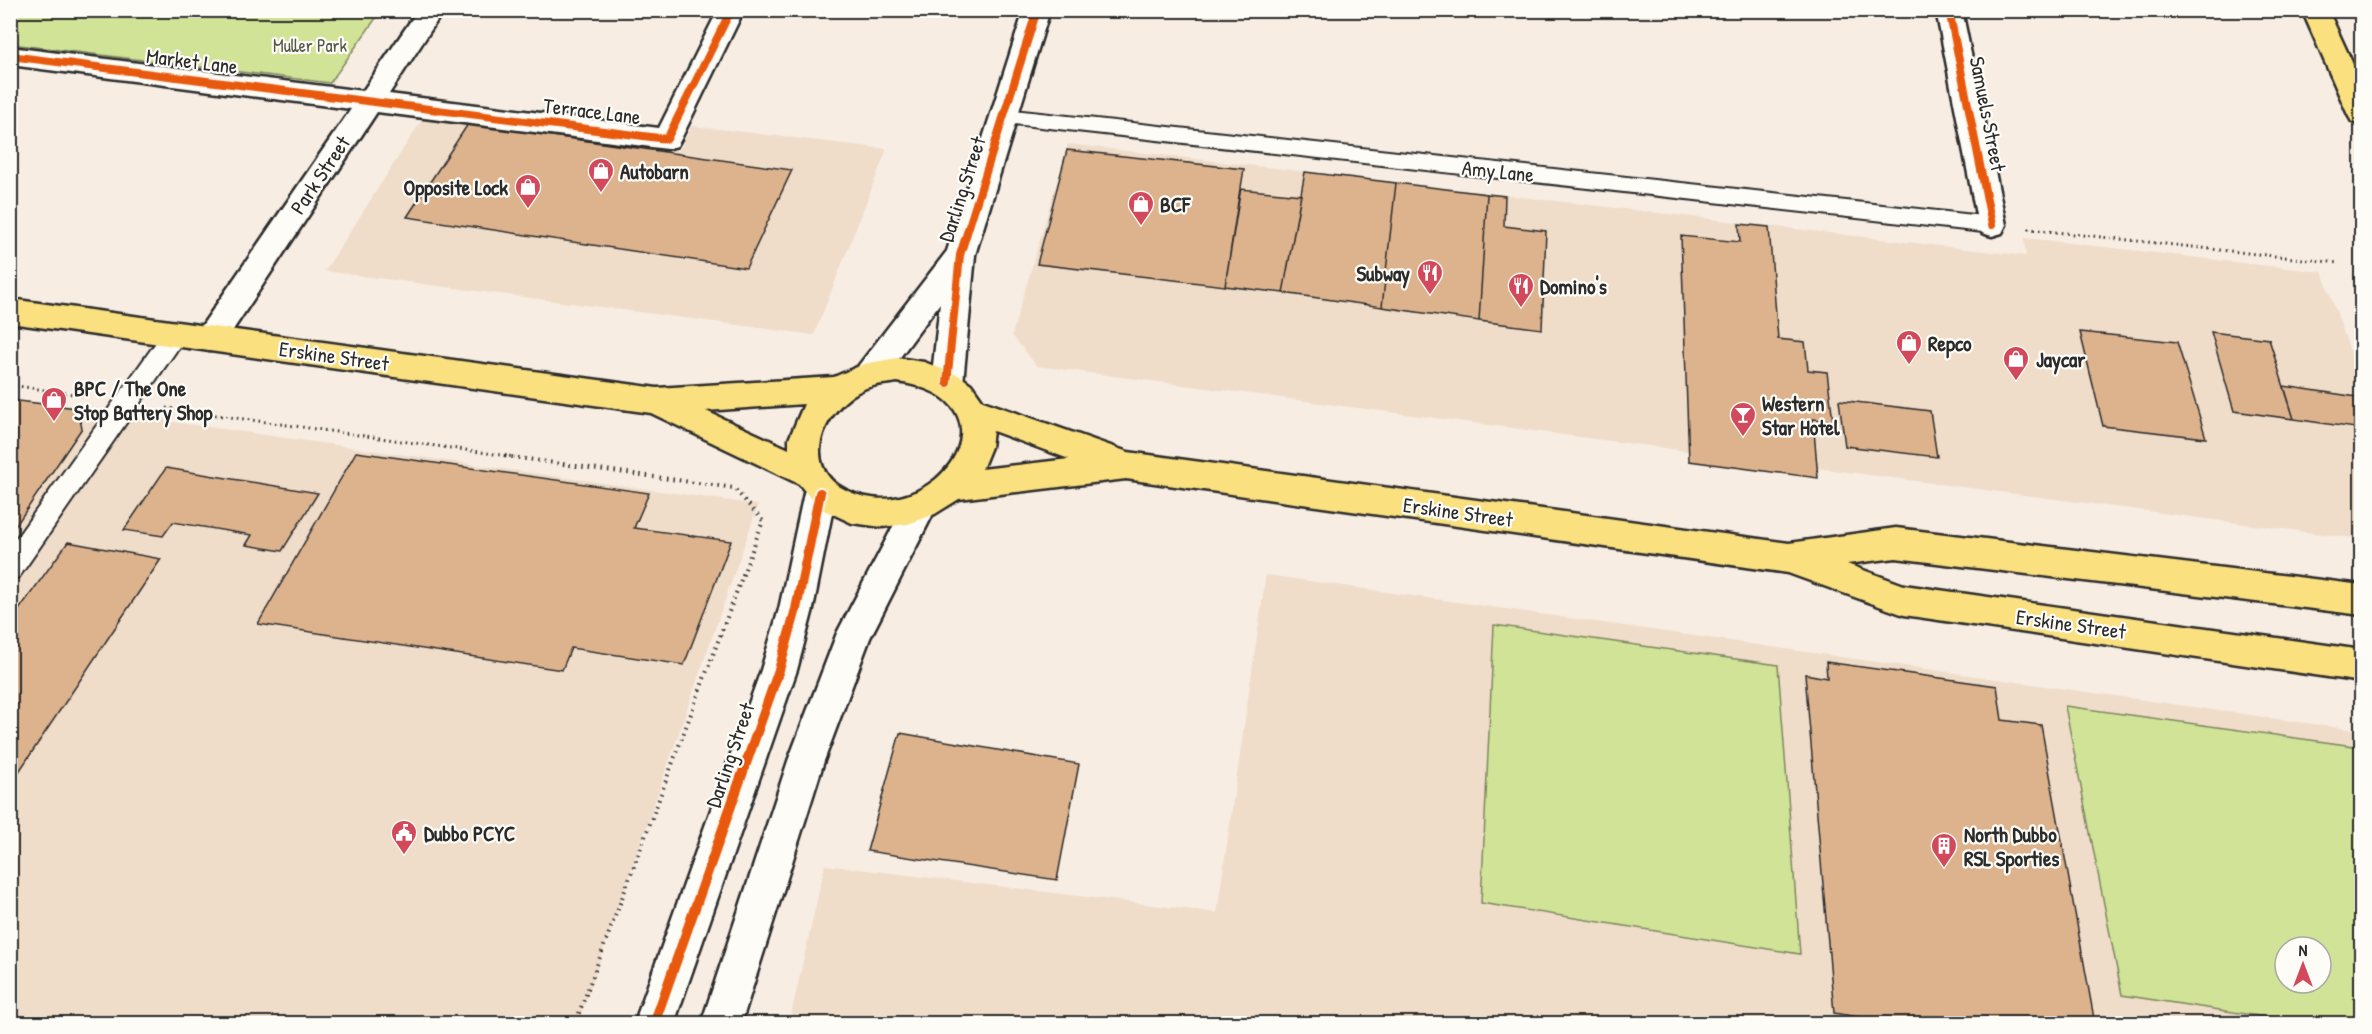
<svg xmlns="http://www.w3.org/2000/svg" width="2372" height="1034" font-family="'Patrick Hand',sans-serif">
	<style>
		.built { fill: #efdcc9; fill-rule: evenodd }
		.green { fill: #d1e397; stroke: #7e8761; stroke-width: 1.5; fill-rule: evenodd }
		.building { fill: #ddb38e; stroke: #2b2b2b; stroke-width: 1.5 }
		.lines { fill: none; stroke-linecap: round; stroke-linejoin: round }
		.lane-casing { stroke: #2b2b2b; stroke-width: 4 }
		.street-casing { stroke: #2b2b2b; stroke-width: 5 }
		.secondary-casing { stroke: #2b2b2b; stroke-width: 5 }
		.highway-casing { stroke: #2b2b2b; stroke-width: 5 }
		.path-far1 { stroke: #2b2b2b; stroke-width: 3; stroke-dasharray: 1.5 4; stroke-linecap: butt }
		.path { stroke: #2b2b2b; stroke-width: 4; stroke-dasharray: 1.5 5; stroke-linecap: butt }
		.lane { fill: #fdfcf7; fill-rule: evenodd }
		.street { fill: #fdfcf7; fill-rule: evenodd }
		.secondary { fill: #fdfcf7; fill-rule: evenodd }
		.highway { fill: #fbe080; fill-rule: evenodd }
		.cycleway-far1-casing { stroke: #fdfcf7; stroke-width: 10 }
		.cycleway-casing { stroke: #fdfcf7; stroke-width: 14 }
		.cycleway-far1 { stroke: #e8590c; stroke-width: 8 }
		.cycleway { stroke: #e8590c; stroke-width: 10 }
		.labels { text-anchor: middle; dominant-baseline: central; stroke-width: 4.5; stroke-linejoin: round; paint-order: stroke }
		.far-park-label { font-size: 18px; fill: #545946; stroke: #fdfcf7 }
		.street-label { font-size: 21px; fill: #2b2b2b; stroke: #fdfcf7 }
		.poi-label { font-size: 21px; font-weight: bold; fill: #2b2b2b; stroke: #fdfcf7; text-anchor: start }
	</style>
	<rect width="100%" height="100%" fill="#f7ede2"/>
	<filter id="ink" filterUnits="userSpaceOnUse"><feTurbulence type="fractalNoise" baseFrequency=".0167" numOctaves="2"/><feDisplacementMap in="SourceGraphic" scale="12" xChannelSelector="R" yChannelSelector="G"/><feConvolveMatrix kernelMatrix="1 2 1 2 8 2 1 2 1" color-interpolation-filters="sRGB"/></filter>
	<g filter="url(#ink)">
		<path class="built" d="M422 120 679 151 692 126 887 149 814 335 325 271Z
			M1068 144 2026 256 2024 238 2322 272 2361 382V539L1037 366 1012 335Z
			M10 399 758 505 578 1023H11Z
			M1266 575 2361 731V1023L789 1024 825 865 1217 913ZM2285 947H2321V983H2285Z"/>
		<path class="green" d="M11 10H381V11L330 83 11 44Z
			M1494 625 1778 665 1800 954 1481 903Z
			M2065 706 2361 747V1023H2304L2122 995ZM2285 947H2321V983H2285Z"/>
		<path class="building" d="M468 124 792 170 746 268 407 217Z
			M1067 150 1244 169 1225 286 1037 264Z
			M1305 172 1396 183 1382 307 1283 293Z
			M1396 183 1487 194 1479 321 1382 307Z
			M1240 189 1301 195 1283 293 1225 286Z
			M1487 194 1505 196 1504 226 1546 231 1542 329 1479 321Z
			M1739 224 1769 227 1778 339 1805 342 1808 370 1827 372 1833 421 1813 419 1818 478 1689 461 1681 236 1740 242Z
			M2080 332 2177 342 2206 438 2103 426Z
			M2211 332 2269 339 2294 419 2234 411Z
			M2284 386 2357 397 2362 410V429L2294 419Z
			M10 400 77 408 82 428 10 534Z
			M1839 400 1930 411 1937 457 1845 446Z
			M356 452 649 493 634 528 731 541 684 665 571 648 562 670 258 624Z
			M166 468 318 493 282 551 246 545 252 535 173 522 163 536 124 530Z
			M68 542 161 559 10 785V622Z
			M1826 662 1997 686 2002 720 2041 725 2095 1024H1902L1834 1013 1805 674 1827 678Z
			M900 733 1079 764 1057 880 867 851Z"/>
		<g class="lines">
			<defs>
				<path id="lane" d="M1004 109 1992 217 2000 219 2003 225 2000 231 1992 233 1004 123 997 121 994 116 997 111Z
					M175 325 183 327 187 334 183 341 19 577 10 580V547L167 327Z"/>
				<path id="street" d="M418 10H444L389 94 659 128 718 10H744L681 139 677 146 667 149 377 112 221 348 210 351 199 348 195 339 199 330 351 109 10 65V47L363 91Z
					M1024 10H1050L975 255 963 383 958 392 947 396 936 392 931 383 940 303 881 383 870 387 859 383 855 374 859 365 947 251Z
					M1936 10H1962L2006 225 2002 233 1992 236 1982 233 1978 225Z"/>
				<path id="secondary" d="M820 479 832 483 836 493 813 609 797 670 674 1024H634L761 670 779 609 804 493 808 483Z
					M921 492 933 496 937 506 870 638 824 761 741 1024H701L788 761 837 633 909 496Z"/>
				<path id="highway" d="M2302 10H2328L2362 84V124L2352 122 2348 115Z
					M10 299 657 388 834 377 864 364 897 358 924 362 960 376 971 384 983 401 1128 452 1789 543 1896 528 2362 585V615L1896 558 1847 564 1904 585 2362 650V682L1904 615 1788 573 1126 479 959 499 935 514 908 524 882 527 852 523 818 507 799 484 651 413 10 323ZM897 382C1026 399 935 534 846 490 797 466 825 405 866 388 875 384 887 384 897 382ZM804 404 789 439V449L706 411ZM993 431 1069 459 982 469 991 447Z"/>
			</defs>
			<use href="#lane" class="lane-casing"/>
			<use href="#street" class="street-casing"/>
			<use href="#secondary" class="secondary-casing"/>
			<use href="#highway" class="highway-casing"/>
			<path class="path-far1" d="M2028 229 2339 263
				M10 385 87 396
				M166 408 515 457"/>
			<path class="path" d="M505 456 734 488 763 521 575 1024"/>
			<use href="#lane" class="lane"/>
			<use href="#street" class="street"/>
			<use href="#secondary" class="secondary"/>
			<use href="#highway" class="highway"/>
			<defs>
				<path id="cycleway-far1" d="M1949 10 1992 225
					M10 56 667 139 731 10
					M947 383 960 255 1037 10"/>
				<path id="cycleway" d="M654 1024 779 670 796 609 820 493"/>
			</defs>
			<use href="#cycleway-far1" class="cycleway-far1-casing"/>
			<use href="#cycleway" class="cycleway-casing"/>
			<use href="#cycleway-far1" class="cycleway-far1"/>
			<use href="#cycleway" class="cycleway"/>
		</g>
	</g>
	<defs>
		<symbol id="shop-pin" viewBox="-11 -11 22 30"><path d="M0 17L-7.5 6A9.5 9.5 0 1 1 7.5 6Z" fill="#d1495b" stroke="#fdfcf7"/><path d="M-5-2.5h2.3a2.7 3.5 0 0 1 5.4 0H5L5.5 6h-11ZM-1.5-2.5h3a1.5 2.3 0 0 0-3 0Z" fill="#fff"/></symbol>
		<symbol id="restaurant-pin" viewBox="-11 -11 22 30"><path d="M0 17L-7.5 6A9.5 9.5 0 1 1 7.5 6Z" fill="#d1495b" stroke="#fdfcf7"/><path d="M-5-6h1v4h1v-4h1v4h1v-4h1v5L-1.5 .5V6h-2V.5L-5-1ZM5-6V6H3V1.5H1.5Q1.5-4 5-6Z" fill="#fff"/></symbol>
		<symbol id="bar-pin" viewBox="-11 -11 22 30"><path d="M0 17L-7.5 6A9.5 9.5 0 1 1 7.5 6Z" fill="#d1495b" stroke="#fdfcf7"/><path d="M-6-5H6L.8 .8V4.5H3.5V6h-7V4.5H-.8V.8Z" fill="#fff"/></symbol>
		<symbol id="civic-pin" viewBox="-11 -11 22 30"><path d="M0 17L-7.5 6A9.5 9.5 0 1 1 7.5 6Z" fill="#d1495b" stroke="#fdfcf7"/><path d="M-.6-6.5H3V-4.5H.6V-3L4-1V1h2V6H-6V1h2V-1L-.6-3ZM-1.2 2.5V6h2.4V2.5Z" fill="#fff"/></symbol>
		<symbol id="building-pin" viewBox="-11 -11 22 30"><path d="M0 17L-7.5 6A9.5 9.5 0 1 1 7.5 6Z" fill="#d1495b" stroke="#fdfcf7"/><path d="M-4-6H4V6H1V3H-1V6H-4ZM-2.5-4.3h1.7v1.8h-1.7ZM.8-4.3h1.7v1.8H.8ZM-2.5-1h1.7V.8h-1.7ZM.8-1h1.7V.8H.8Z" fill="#fff"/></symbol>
	</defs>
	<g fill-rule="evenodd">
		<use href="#shop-pin" x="586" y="156" width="30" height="40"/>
		<use href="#shop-pin" x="513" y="172" width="30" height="40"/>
		<use href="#shop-pin" x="1126" y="189" width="30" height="40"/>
		<use href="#restaurant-pin" x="1415" y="258" width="30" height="40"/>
		<use href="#restaurant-pin" x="1506" y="271" width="30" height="40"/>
		<use href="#shop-pin" x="1894" y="328" width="30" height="40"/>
		<use href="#shop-pin" x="2001" y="344" width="30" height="40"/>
		<use href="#shop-pin" x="39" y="385" width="30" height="40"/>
		<use href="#bar-pin" x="1728" y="400" width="30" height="40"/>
		<use href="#civic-pin" x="389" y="818" width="30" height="40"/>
		<use href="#building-pin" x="1929" y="831" width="30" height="40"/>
	</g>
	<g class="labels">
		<g class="far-park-label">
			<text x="310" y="45">Muller Park</text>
		</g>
		<g class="street-label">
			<text transform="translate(192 61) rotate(7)">Market Lane</text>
			<text transform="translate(592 111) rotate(7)">Terrace Lane</text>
			<text transform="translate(1988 114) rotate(79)">Samuels Street</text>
			<text transform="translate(1498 171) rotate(6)">Amy Lane</text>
			<text transform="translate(320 175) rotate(-56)">Park Street</text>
			<text transform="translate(962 189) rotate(-72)">Darling Street</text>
			<text transform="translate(334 356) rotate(8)">Erskine Street</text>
			<text transform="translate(1458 512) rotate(8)">Erskine Street</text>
			<text transform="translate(2071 624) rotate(8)">Erskine Street</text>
			<text transform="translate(730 755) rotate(-71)">Darling Street</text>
		</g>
		<g class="poi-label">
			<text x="620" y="171">Autobarn</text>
			<text x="508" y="187" text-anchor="end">Opposite Lock</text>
			<text x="1160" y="204">BCF</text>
			<text x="1410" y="273" text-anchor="end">Subway</text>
			<text x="1540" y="286">Domino's</text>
			<text x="1928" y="343">Repco</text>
			<text x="2036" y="359">Jaycar</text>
			<text x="74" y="388">BPC / The One<tspan x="74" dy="24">Stop Battery Shop</tspan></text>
			<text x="1762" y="403">Western<tspan x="1762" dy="24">Star Hotel</tspan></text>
			<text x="424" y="833">Dubbo PCYC</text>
			<text x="1964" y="834">North Dubbo<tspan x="1964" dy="24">RSL Sporties</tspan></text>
		</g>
	</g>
	<rect width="2372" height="1034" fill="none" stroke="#fdfcf7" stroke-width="36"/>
	<rect x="18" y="18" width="2336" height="998" fill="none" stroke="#2b2b2b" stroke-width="2" filter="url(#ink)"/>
	<g transform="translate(2303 965)"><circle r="28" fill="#fdfcf7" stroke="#a9a8a5" stroke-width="1.5"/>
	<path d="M0-4.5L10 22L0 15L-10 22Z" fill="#d1495b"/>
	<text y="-9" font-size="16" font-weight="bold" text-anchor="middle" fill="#2b2b2b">N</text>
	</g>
</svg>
